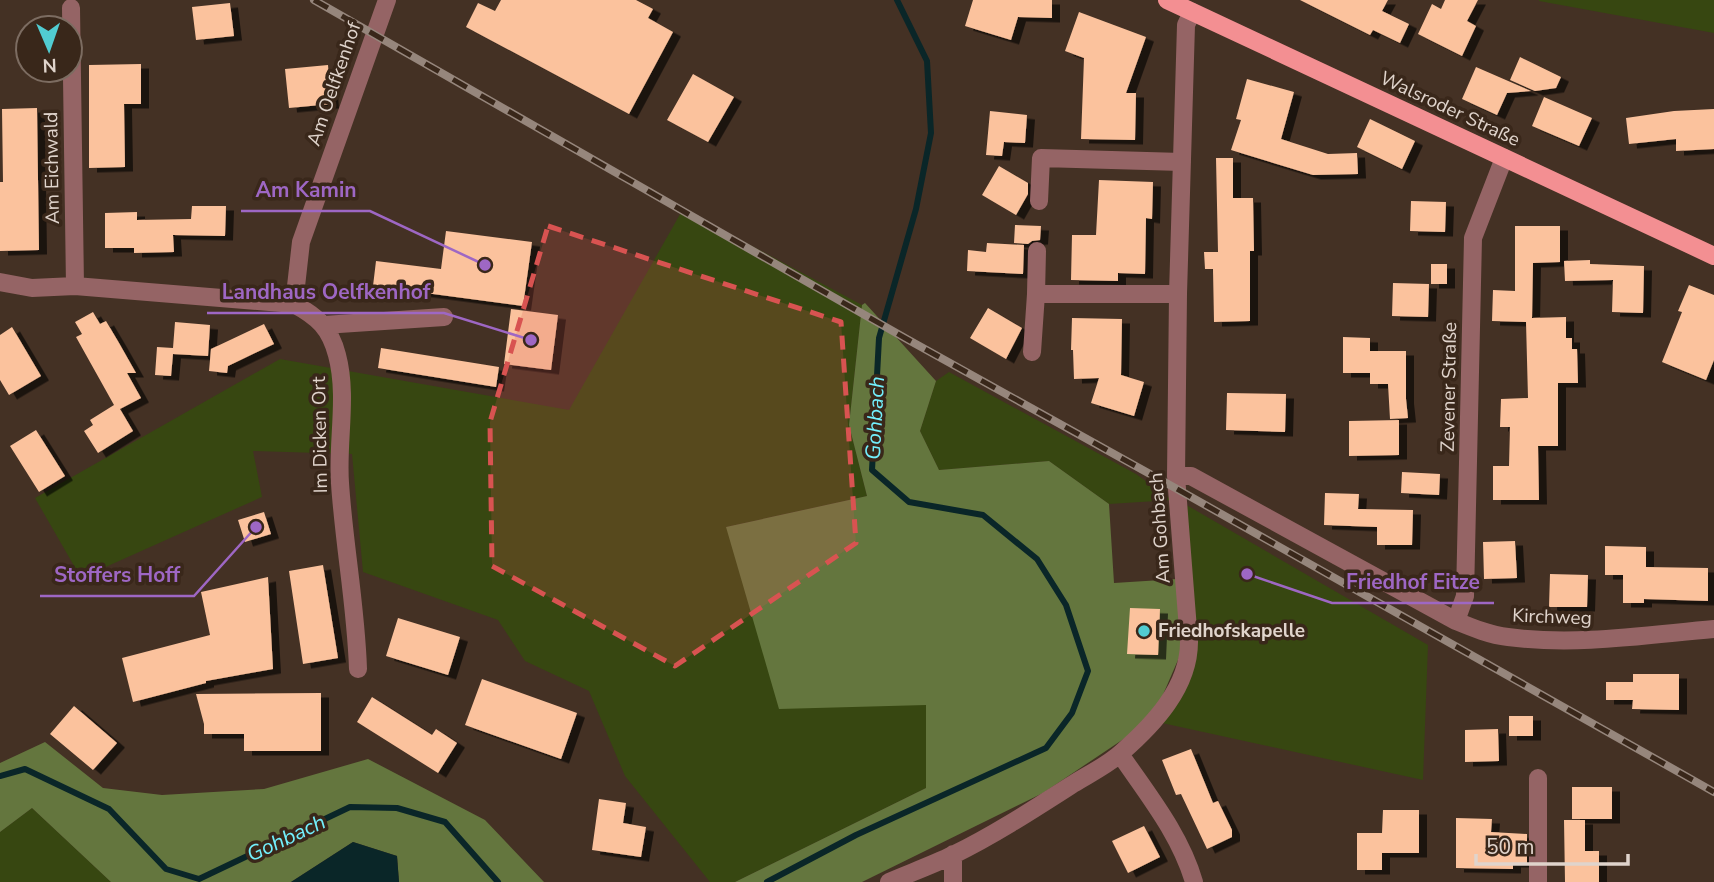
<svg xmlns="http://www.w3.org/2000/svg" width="1714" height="882" font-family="'Nunito Sans',sans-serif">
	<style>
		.green { fill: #374711 }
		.forest { fill: #64763e }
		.water { fill: #0a2628 }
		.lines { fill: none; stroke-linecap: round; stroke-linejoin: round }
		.stream { stroke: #0a2628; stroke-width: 6 }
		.building { fill: #fbc29d; filter: url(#shadow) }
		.minor { stroke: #956465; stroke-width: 18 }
		.major { stroke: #f38f92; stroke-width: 18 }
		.rail-casing { stroke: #96867c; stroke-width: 8 }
		.rail { stroke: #39271a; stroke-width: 5; stroke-dasharray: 16; stroke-linecap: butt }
		.marked { fill: #d85351; fill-opacity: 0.2; stroke: #d85351; stroke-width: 5; stroke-dasharray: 14 9; stroke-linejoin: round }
		.poi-dot { fill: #51ccd1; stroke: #39271a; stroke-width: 2.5 }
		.labels { text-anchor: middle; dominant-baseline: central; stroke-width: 7; stroke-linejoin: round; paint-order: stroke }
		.street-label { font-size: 19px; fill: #e0d4cc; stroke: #39271a }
		.poi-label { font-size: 19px; font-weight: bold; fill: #e0d4cc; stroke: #39271a; text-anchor: start }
		.water-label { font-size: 21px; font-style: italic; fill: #73f0fd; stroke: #39271a }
		.leader { fill: none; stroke: #9e67c4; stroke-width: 2.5 }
		.callout-dot { fill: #9e67c4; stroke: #39271a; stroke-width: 2.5 }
		.callout-label { font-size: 21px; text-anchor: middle; font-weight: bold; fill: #9e67c4; stroke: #39271a; stroke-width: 7; stroke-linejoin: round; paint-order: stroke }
	</style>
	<defs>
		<filter id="shadow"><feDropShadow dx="8" dy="4.5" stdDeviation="0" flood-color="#0009"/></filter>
	</defs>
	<rect width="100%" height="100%" fill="#443124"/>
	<path class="green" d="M1539 0H1714V33L1539 1Z
		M683 209 862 305 849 425 867 496 726 527 926 705V788L735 882H710L625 776 589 691 525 661 498 620 363 572 352 454 253 451 262 497 81 578 35 498 280 359 569 410Z
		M949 372 1136 474 1172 500 1109 504 1049 461 939 470 920 431 936 381Z
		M1183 503 1428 645 1423 780 1162 723 1185 687Z
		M32 808 111 882H0V832Z"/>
	<path class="forest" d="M865 303 936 381 920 431 939 470 1049 461 1109 504 1114 583 1177 579 1181 653 1152 720 1043 793 862 882H735L926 788V705L779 709 726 527 867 496 849 425 862 305Z
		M45 742 103 788 162 795 264 789 368 759 485 820 544 882H399L397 856 353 842 291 882H111L32 808 0 832V763Z"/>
	<path class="water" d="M353 842 397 856 399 882H291Z"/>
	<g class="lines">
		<path class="stream" d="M0 776 25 769 109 809 166 869 199 879 350 807 397 808 445 822 498 882
			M767 882 856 835 1046 748 1072 713 1088 671 1066 605 1037 559 983 515 909 502 872 470 879 338 916 209 931 133 927 61 897 0"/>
	</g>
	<path class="building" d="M501 0H636L653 9 648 18 673 32 629 114 466 27 478 3 495 11Z
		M973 0H1052V18L1018 17 1011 40 965 26Z
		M1300 0H1388L1382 11 1409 24 1400 43 1373 30 1370 35Z
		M1445 0H1478L1467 21 1476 26 1462 56 1418 34 1432 4 1441 9Z
		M230 3 234 36 196 40 192 7Z
		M1079 12 1146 37 1126 93H1136L1135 140 1081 139 1084 58 1065 51Z
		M1520 57 1561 77 1556 88 1535 91 1510 80Z
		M141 64V104H124L125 167 89 168V65Z
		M328 65 331 104 289 108 285 69Z
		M1476 67 1531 91 1507 93 1497 115 1462 99Z
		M693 74 734 97 708 142 667 120Z
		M1247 79 1294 92 1281 139 1328 154 1357 153 1358 174 1313 175 1231 150 1241 120 1236 119Z
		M1544 97 1592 118 1579 146 1532 126Z
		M37 108 39 250 0 251V182H3L2 109Z
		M1714 109V149L1676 151V139L1629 144 1626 118 1674 111Z
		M990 111 1027 115 1025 143 1004 142 1002 156 986 155Z
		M1370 119 1415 141 1402 169 1357 147Z
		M1216 158H1233V198H1253L1254 251H1250V321L1214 322 1213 269H1205L1204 252H1218Z
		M999 166 1028 183V194L1016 215 982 195Z
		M1099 180 1153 182 1152 219 1146 218 1145 274 1118 273V281L1071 280 1072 235H1096Z
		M1411 201 1446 202 1445 232 1410 231Z
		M192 206H226L225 236 173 235 174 252 134 253V248H105V213L137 212V220L191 219Z
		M1015 225 1041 226 1040 240 1032 241 1028 244 1014 243Z
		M1515 226H1560V262L1533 263 1532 318 1566 317V338H1572V349H1577L1578 383H1558V446H1538L1539 500H1493V466H1509L1510 427H1500L1501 399 1528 398 1526 322 1492 321 1493 290 1515 291Z
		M446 231 532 242 523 306 373 286 376 261 441 269Z
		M987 243 1024 245 1023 274 967 271 968 250 986 252Z
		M1590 260V264L1644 266 1643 313 1612 312 1613 280 1565 281 1564 261Z
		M1431 264H1447V284H1431Z
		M1393 283 1429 284 1428 317 1392 316Z
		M1689 285 1714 295V360L1706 380 1662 362 1682 312 1678 311Z
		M988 308 1022 328 1006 359 970 338Z
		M511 309 558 315 551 370 504 364Z
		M93 312 100 324 106 321 119 343 136 373H127L141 398 120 409 133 431 98 453 84 431 93 425 90 420 114 405 76 337 82 334 75 322Z
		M1072 318 1122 319 1121 375 1144 382 1134 416 1091 403 1099 378 1074 379 1073 350H1071Z
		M175 322 210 325 208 356 173 354 171 376 155 375 157 347 173 348Z
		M264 324 274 344 228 366 227 373 209 371 211 349Z
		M12 327 41 376 9 395 0 380V335Z
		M1343 337 1370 338V351H1406V399L1408 418 1390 419 1388 384H1370V373H1343Z
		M381 348 499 367 496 387 378 368Z
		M1227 393 1286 394 1285 432 1226 430Z
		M1399 420V455L1349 456V421Z
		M36 430 65 476 39 492 10 446Z
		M1402 472 1440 474 1439 495 1401 493Z
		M1325 493 1359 494 1358 509 1413 510 1412 545H1377V527L1324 525Z
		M264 512 271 534 245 542 238 520Z
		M1515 541 1517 578 1484 579 1483 542Z
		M1605 546 1646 547V567L1708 568V601L1644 599V603H1623V575H1605Z
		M323 565 338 658 303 664 289 571Z
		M1550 574 1588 575 1587 607H1549Z
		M268 577 273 669 206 681V683L133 702 122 658 210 635 201 592Z
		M1130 608 1160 609 1158 655 1127 654Z
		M398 618 460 637 448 675 386 656Z
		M1633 674H1679V710L1632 709 1633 700H1606V682H1633Z
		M482 679 577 713 561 759 465 725Z
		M321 693V751H244V734H204V724L196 694Z
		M372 697 432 735 436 729 457 743 438 773 357 722Z
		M74 706 117 743 93 770 50 734Z
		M1509 716H1533V736H1509Z
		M1498 729 1499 761 1465 762V730Z
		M1191 749 1213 803 1218 801 1232 830V837L1207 849 1181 794 1176 795 1162 760Z
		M1572 787H1612V819H1572Z
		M599 799 626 803 623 823 646 827 641 857 592 850Z
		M1383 810H1419V853H1382V870H1357V833H1382Z
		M1456 818 1492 819 1491 832 1527 834V863H1513V869L1456 868Z
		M1564 820H1585V851H1599V882H1565Z
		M1144 826 1160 857 1128 873 1112 841Z"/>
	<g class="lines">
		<path class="minor" d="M71 8 75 286
			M1039 201 1041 158 1182 162
			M1037 251 1036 294H1178
			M0 282 32 288 75 286 294 304C318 317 330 328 337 355 348 396 337 441 340 483 344 545 356 606 358 669
			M294 304 301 242 387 0
			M324 325 444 317
			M1032 352 1036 294
			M1176 476H1191L1456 621C1473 628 1490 635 1508 637 1576 646 1646 635 1714 629
			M1456 621 1465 596 1473 238 1504 158
			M1120 754C1148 795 1180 834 1194 882
			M889 882C910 873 932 865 953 855 994 835 1034 809 1073 784 1089 774 1108 765 1122 752 1154 724 1189 687 1189 642L1176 476 1178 294 1186 25 1192 12
			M953 882V854
			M1538 882V778"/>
		<path class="major" d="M1167 0 1714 256"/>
		<defs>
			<path id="rail" d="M314 0 905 338 1177 489 1714 792"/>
		</defs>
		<use href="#rail" class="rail-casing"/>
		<use href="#rail" class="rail"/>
	</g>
	<path class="marked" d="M548 226 841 322 856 543 675 666 492 566 490 422Z"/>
	<circle class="poi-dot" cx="1144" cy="631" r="7"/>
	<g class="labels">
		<g class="street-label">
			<text transform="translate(334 84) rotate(-71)">Am Oelfkenhof</text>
			<text transform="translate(1450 109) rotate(25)">Walsroder Straße</text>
			<text transform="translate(52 168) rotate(-91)">Am Eichwald</text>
			<text transform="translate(1449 387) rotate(-89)">Zevener Straße</text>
			<text transform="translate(320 435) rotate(-91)">Im Dicken Ort</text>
			<text transform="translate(1160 528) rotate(-94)">Am Gohbach</text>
			<text transform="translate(1552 617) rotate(2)">Kirchweg</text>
		</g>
		<g class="poi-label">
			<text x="1158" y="631">Friedhofskapelle</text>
		</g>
		<g class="water-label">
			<text transform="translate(875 418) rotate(-87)">Gohbach</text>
			<text transform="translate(286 838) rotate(-25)">Gohbach</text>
		</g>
	</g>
	<path class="leader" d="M485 265L370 211H241M531 340L444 313H207M256 527L194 596H40M1247 574L1332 603H1494"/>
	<g class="callout-dot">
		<circle cx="485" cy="265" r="7"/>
		<circle cx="531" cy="340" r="7"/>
		<circle cx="256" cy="527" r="7"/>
		<circle cx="1247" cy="574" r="7"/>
	</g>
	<g class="callout-label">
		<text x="306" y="197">Am Kamin</text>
		<text x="326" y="299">Landhaus Oelfkenhof</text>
		<text x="117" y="582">Stoffers Hoff</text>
		<text x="1413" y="589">Friedhof Eitze</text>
	</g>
	<g transform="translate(49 49) rotate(178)"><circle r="33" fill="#39271a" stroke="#7c6c61" stroke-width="2"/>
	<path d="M0-5L12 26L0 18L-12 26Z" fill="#51ccd1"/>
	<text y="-10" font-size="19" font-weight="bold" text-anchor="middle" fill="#e0d4cc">N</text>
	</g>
	<path d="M1476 854v10h152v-10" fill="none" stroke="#e0d4cc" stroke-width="3.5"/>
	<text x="1486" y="854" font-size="21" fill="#e0d4cc" stroke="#39271a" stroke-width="5" paint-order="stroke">50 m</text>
</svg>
